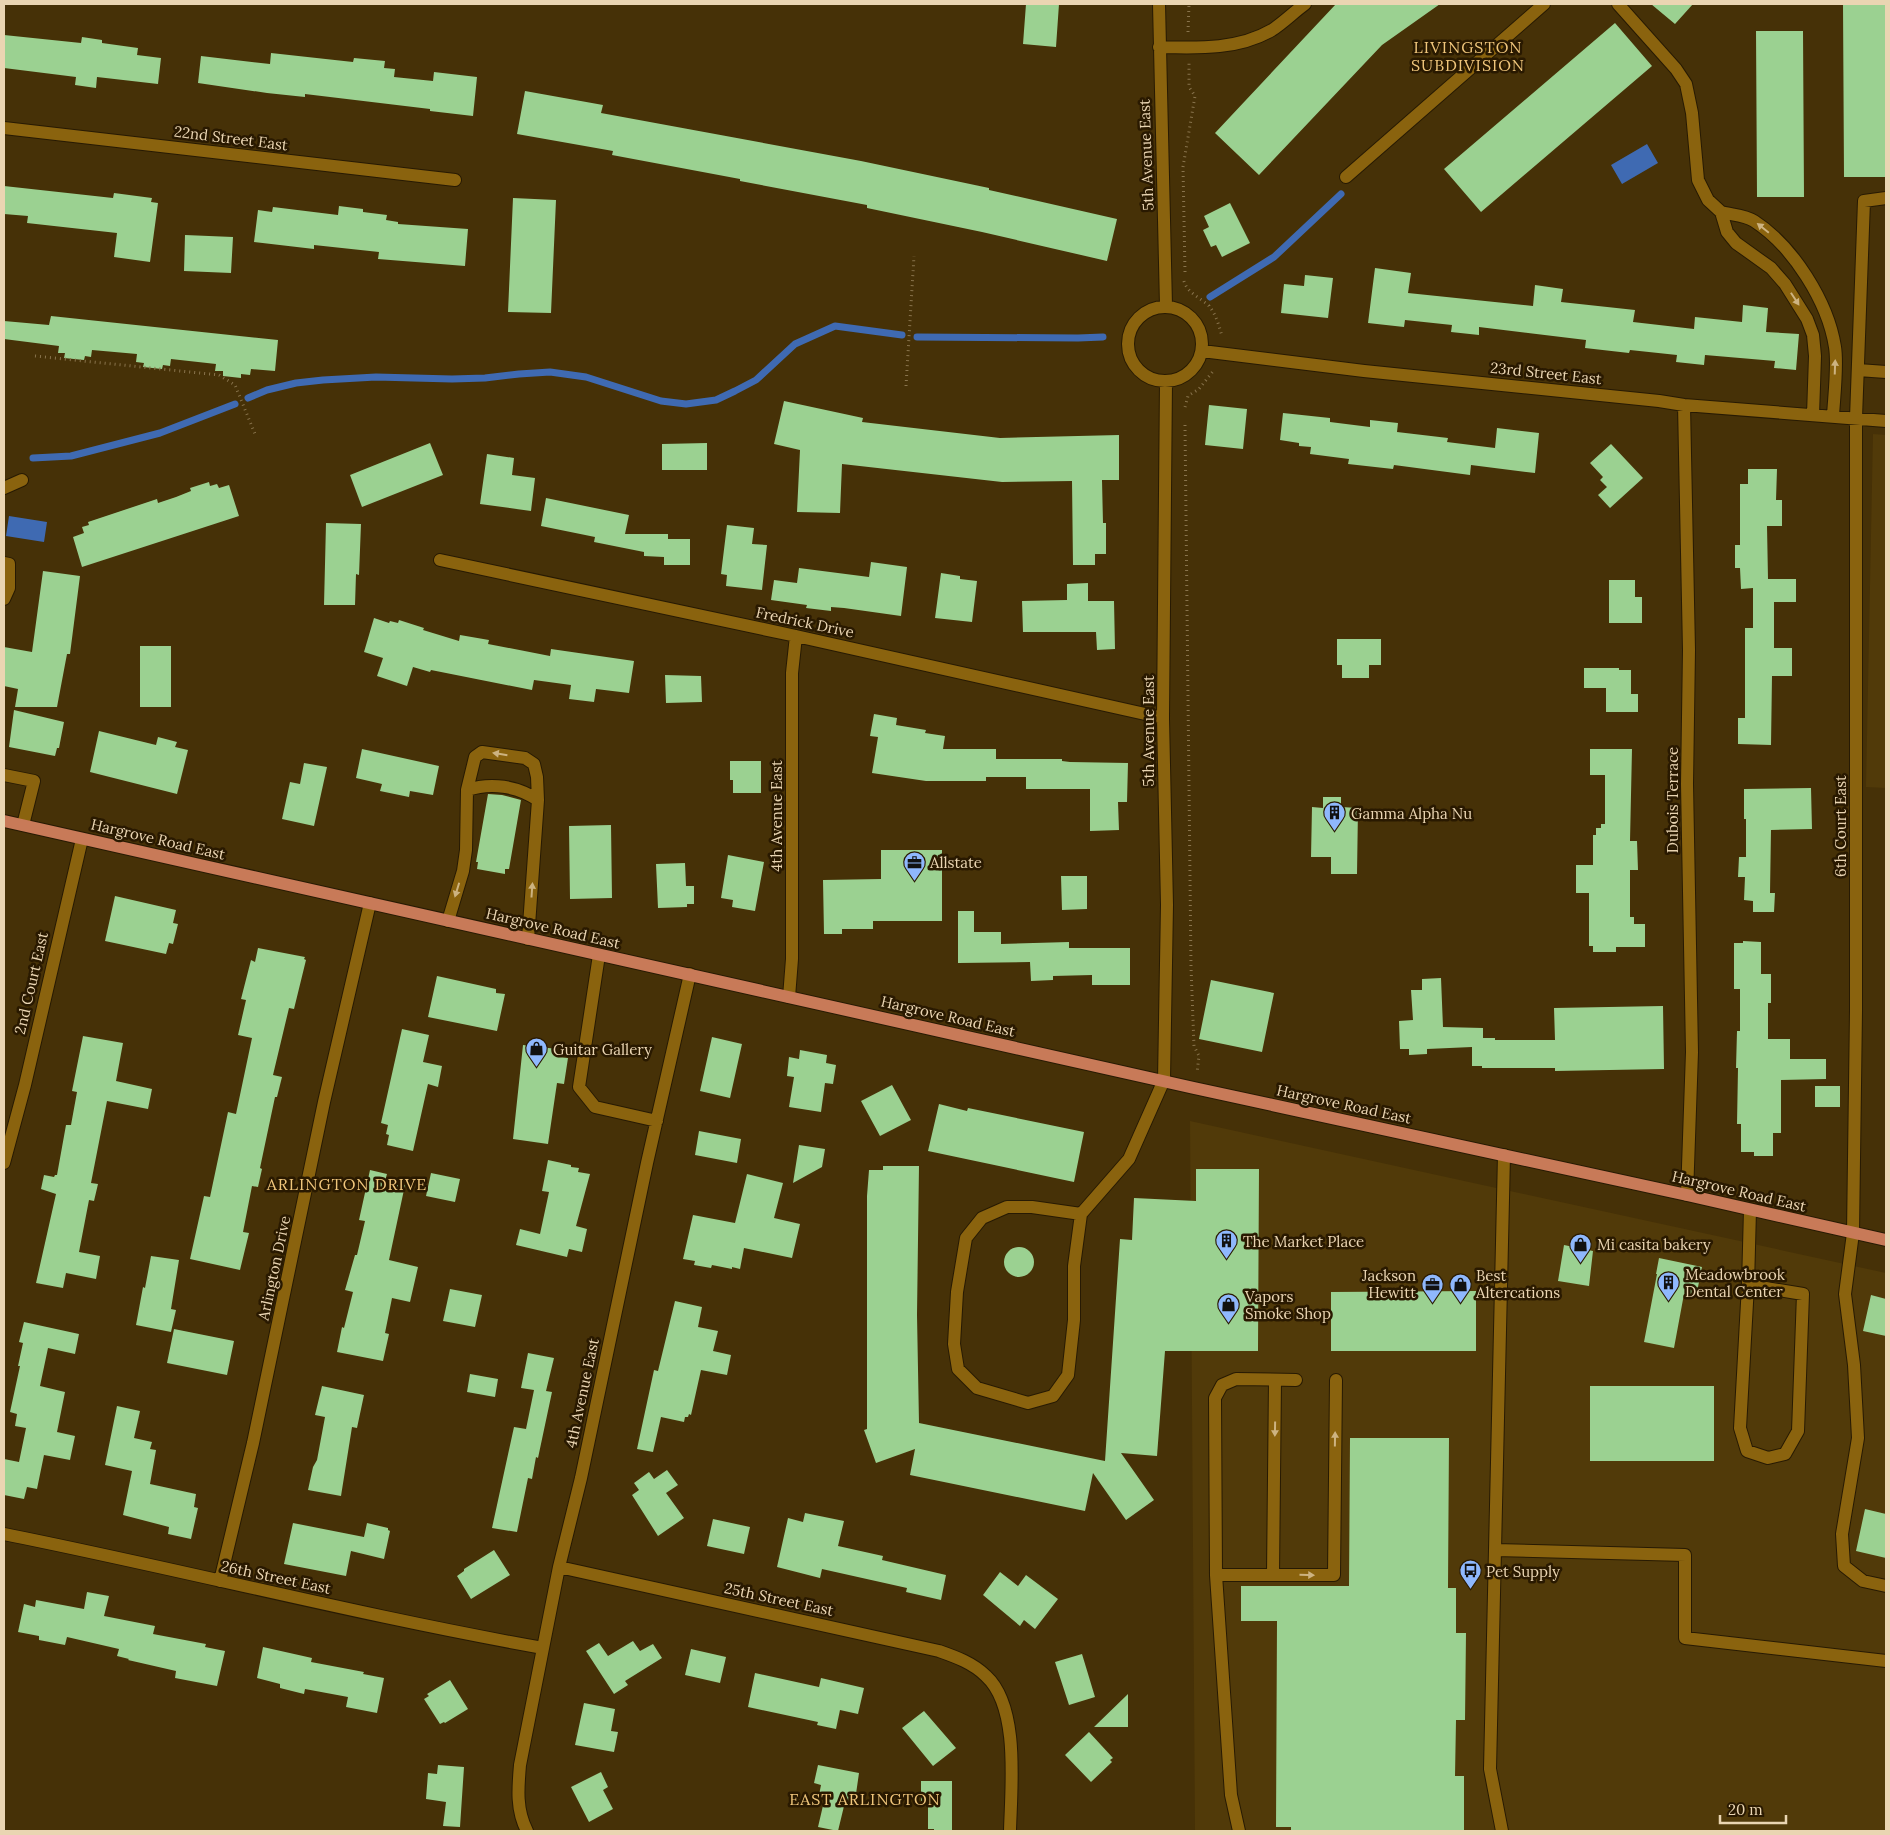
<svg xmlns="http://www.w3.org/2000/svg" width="1890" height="1835" font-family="Lora,serif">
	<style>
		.built { fill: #513a09 }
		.water { fill: #3f6ab2 }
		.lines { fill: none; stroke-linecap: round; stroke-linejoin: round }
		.stream { stroke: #3f6ab2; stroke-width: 7 }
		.building { fill: #9bd191 }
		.minor-casing { stroke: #271a03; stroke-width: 14 }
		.major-casing { stroke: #271a03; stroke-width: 14 }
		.path { stroke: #89744d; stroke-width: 3; stroke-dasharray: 1 4; stroke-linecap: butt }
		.minor { stroke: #8a630e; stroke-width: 12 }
		.major { stroke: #c87a58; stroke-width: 12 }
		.oneway { fill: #cdb381 }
		.labels { text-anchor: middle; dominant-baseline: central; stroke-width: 5; stroke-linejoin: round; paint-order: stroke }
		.street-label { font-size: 15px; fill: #ead5b2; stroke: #291900 }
		.poi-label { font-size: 15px; fill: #ead5b2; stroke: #291900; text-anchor: start }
		.neighbourhood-label { font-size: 16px; letter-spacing: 1px; fill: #f0c67b; stroke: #291900 }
	</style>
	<rect width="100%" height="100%" fill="#463107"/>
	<path class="built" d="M1873 434 1886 435V788L1866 787Z
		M1190 1121 1886 1273V1831H1195Z"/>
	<path class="water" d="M1647 144 1658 163 1622 184 1611 165Z
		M9 516 47 522 44 542 6 536Z"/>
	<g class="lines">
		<path class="stream" d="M1210 297 1274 257 1341 194
			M917 337 1078 338 1103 337
			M248 398 267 390 296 383 323 380 376 377 452 379 485 378 519 374 550 372 586 377 661 401 686 404 716 400 735 391 756 380 795 344 835 326 902 335
			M33 458 71 456 160 433 235 404"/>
	</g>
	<path class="building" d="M1026 4H1059L1056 47 1023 44Z
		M1336 4H1440L1382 45 1259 175 1215 133Z
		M1651 4H1693L1675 24Z
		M1843 4H1886V177H1844Z
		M1615 23 1652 66 1481 212 1444 169Z
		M1756 31H1803L1804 197H1757Z
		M4 35 81 43 82 37 102 40V43L138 48 137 55 161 58 158 84 97 77 96 88 75 85 76 77 4 68Z
		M271 53 353 62 354 58 385 61 384 68 395 69 394 77 433 81 434 72 477 77 473 116 430 111V109L305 94V97L267 93 198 83 201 56 270 64Z
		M525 91 603 105 601 113 861 161 989 188V190L1117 219 1107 261 982 232 867 208V205L740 181V179L612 155 613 151 517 134Z
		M4 186 113 198 114 193 152 198 151 202 158 203 150 262 114 257 117 233 27 223 28 216 4 214Z
		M513 198 556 200 551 313 508 312Z
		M1230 203 1250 243 1222 257 1216 245 1211 247 1203 230 1209 227 1204 216Z
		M339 206 363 209V212L387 215 386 220 398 222V224L468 229 465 266 378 259 379 252 314 245V249L254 242 258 210 272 212 273 207 338 215Z
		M185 235 233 237 231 273 184 271Z
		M1375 268 1411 273 1408 293 1533 306 1535 285 1563 289 1561 302 1635 310 1633 322 1694 329 1695 317 1742 322 1743 305 1768 308 1766 332 1799 334 1796 370 1774 368 1775 361 1705 355 1704 365 1676 362 1677 355 1630 350 1629 353 1585 348 1586 340 1479 327V335L1451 332 1452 325 1405 320 1404 327 1368 323Z
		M1305 275 1333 278 1328 318 1281 313 1284 284 1304 286Z
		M51 316 278 340 275 371 251 369 250 375 241 374V378L223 376V371H215L216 364 171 359 170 366 163 365 162 369 143 367 144 363 136 362 137 354 92 350 91 357 85 356 84 360 64 358 65 353H58L59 346 4 339V321L49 325Z
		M784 401 863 418 862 422 1000 438 1119 435V480H1102L1103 523H1106V554H1095V565H1073L1072 481 1002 482 842 464 840 513 797 512 800 450 774 444Z
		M1209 405 1247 409 1243 449 1205 445Z
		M1283 413 1330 418V422L1370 427V420L1398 423 1397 432 1448 438 1447 442 1495 448 1497 428 1539 433 1535 473 1471 465 1470 475 1394 465 1393 469 1348 464 1349 459 1310 454 1311 447 1299 446V443L1280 440Z
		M430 443 443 475 362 507 350 475Z
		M707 443V470H662V444Z
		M1611 444 1643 478 1610 508 1598 495 1607 487 1600 480 1603 477 1590 463Z
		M487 454 514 458 512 475 535 478 531 511 480 504Z
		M1748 469H1777L1776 500H1782V526H1767L1768 579H1796V602H1774V648H1792V676H1772L1771 745 1738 744V718H1745V628H1753V588L1741 589 1740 568H1735V545H1740V484H1748Z
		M209 482 210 486 217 484 219 488 229 485 239 516 82 567 73 537 84 533 82 527 89 525 88 522 157 499 158 503 176 497 191 491 190 488Z
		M546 498 629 515 625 534H668V539H690V565H664V557L644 556V552L594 542 595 537 541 526Z
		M326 523 361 524 359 575 356 574 355 605H324Z
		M727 525 754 528 752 544 767 545 762 590 726 586 727 575 721 574Z
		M871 562 907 567 901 616 844 608 831 607V611L806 608 807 605 771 600 774 580 797 583 799 568 869 577Z
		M43 571 80 576 70 654H67L57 707H15L18 689 4 686V647L32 652Z
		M941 573 960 576V579L977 581 972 622 935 618Z
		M1609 580H1635V597H1642V623H1609Z
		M1088 583V601H1114L1115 649 1097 650 1096 632H1023L1022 601 1067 600V584Z
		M374 618 389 623 390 621 398 623 399 620 424 628 423 630 459 641 460 635 489 640 488 644 550 656 551 649 634 661 629 693 596 689 594 702 569 699 571 685 534 680 532 690 431 670 430 672 413 667 407 686 377 676 383 658 364 652Z
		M1337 639H1381V665H1369V678H1342V665H1337Z
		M140 646H171V707H140Z
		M1584 668H1619V670H1631V694H1638V712H1606V688H1584Z
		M665 675 701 676 702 702 666 703Z
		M14 710 64 722 59 748H57L55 756 9 747Z
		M874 714 897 718 896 725 926 730 925 733 945 736 943 749H996V759H1062V761L1070 762 1128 763 1127 802H1118L1119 830 1090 831V789H1026V777H986V781H926L872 773 878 737 870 736Z
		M99 731 156 745 158 737 177 742 175 747 188 750 177 794 90 772Z
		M362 749 439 766 433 795 410 791 409 797 380 791 382 784 356 778Z
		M1590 749H1632L1630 841H1637L1638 870H1630V917H1634V924H1645V947H1616V952H1593V946H1589V893H1576V865H1593V835H1596V828H1601V824H1605V775H1590Z
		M730 761H761V793H733V780H730Z
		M304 763 327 767 314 826 282 819 290 782 300 784Z
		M1811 788 1812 829 1771 830 1770 893H1775L1774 912H1753V901L1744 900 1745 877H1738L1739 857H1746V819H1744V789Z
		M488 794 502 795 521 800 509 869H505V874L477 869 478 862H476Z
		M1323 797H1341V807L1358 808 1357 874H1331V857H1311L1312 807 1323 808Z
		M611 825 612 898 570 899 569 826Z
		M881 850H942V921H873V929H842V934H824L823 880 881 879Z
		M728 855 764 862 755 911 732 907 733 900 721 898Z
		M685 863 686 886H694V904H687V907L658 908 656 864Z
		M1061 876H1087V909L1062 910Z
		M115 896 176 910 173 923 178 924 173 944 169 943 166 954 105 941Z
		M958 911H974V932H1001V944L1069 942V948H1130V985H1092V975L1053 976V980L1031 981 1030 962 958 963Z
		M1743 941 1761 942V974H1771V1003H1768V1039H1790V1059H1826V1079L1781 1080V1133H1773V1156H1754V1152H1741V1124H1737L1738 1068H1736L1737 1031H1740V989H1734V943H1743Z
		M258 948 305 957 304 959 306 960 294 1009 289 1008 273 1075 282 1077 277 1097H275L260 1168 262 1169 258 1187 252 1186 243 1232 249 1233 240 1270 190 1259 204 1196 210 1197 228 1112 236 1114 252 1038 238 1035 246 1000 241 999 251 960 255 962Z
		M437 976 496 989V993L505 994 497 1031 428 1017Z
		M1441 978 1443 1027 1483 1028V1038H1495V1040H1555L1554 1008 1663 1006 1664 1069 1555 1071V1068H1482V1066H1472V1047L1427 1049V1054L1409 1055V1049H1400L1399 1021 1413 1020 1411 990H1422V979Z
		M1211 980 1274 993 1262 1052 1199 1039Z
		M402 1029 429 1035 423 1062 442 1066 438 1087 428 1084 413 1151 387 1145 389 1135 386 1134 388 1125 381 1123Z
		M83 1036 123 1043 116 1081 152 1089 148 1109 107 1101 91 1183 98 1184 94 1201 89 1200 79 1252 100 1256 96 1279 66 1273 63 1288 36 1283 56 1194 41 1189 44 1175 54 1177 55 1175H57L66 1125H71L77 1092 72 1091Z
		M712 1037 742 1044 730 1098 700 1091Z
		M523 1045 557 1049 556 1057 568 1058 564 1084 557 1083 548 1144 513 1139Z
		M800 1050 827 1055 826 1063 836 1065 833 1084 825 1083 821 1112 789 1107 794 1077 787 1076 789 1057 799 1059Z
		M892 1085 911 1120 880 1136 861 1101Z
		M1815 1086H1840V1107H1815Z
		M939 1104 967 1111 968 1108 1084 1132 1074 1182 928 1151Z
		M699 1131 741 1139 737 1163 695 1155Z
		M799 1145 825 1149 822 1167 793 1183Z
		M548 1160 571 1165V1167L579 1168 578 1172 590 1174 576 1226 587 1229 582 1252 569 1249 567 1257 516 1245 520 1229 540 1234 549 1192 542 1191Z
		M883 1166H919L917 1315 919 1423 1105 1461 1120 1239 1132 1240 1134 1198 1196 1201V1169H1259L1258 1351H1165L1157 1456 1121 1453 1154 1500 1126 1520 1093 1473 1085 1511 910 1475 915 1449 876 1463 864 1430 867 1429V1196L869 1170H883Z
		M370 1170 387 1174 385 1181 405 1185 389 1260 418 1267 410 1302 392 1298 385 1333 389 1334 383 1361 337 1352 342 1327 344 1328 353 1292 345 1290 355 1255H357L365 1221 359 1220Z
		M431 1173 460 1179 455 1202 426 1196Z
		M747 1174 783 1183 774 1218 800 1224 792 1258 744 1248 740 1269 732 1267V1269L712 1265 711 1268 694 1265 695 1261 683 1259 693 1215 735 1223Z
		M1564 1245 1593 1251 1589 1286 1558 1281Z
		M1004 1262a15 15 0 1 1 30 0a15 15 0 1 1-30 0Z
		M151 1256 179 1260 171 1309 176 1310 171 1332 136 1325 143 1287 145 1288Z
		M1659 1258 1702 1267 1696 1297 1684 1294 1674 1348 1644 1342 1657 1274H1656Z
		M450 1289 482 1295 475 1327 443 1321Z
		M1476 1291V1351H1331V1292Z
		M1871 1295 1886 1299V1336L1863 1331Z
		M675 1301 702 1307 698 1327 718 1331 713 1351 731 1355 727 1375 701 1370 691 1415 689 1414 688 1417H685L684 1422 661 1417 653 1452 637 1449 654 1370 658 1371Z
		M24 1322 79 1334 75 1354 48 1348 40 1386 65 1392 57 1432 75 1436 70 1460 44 1455 37 1489 27 1487 24 1499 4 1495V1459L19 1462 26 1428 15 1426 17 1414 10 1412 20 1366H18L23 1343 19 1342Z
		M174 1329 234 1341 227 1375 167 1363Z
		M528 1353 554 1358 546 1391 552 1392 538 1458 536 1457 532 1479 528 1478 517 1532 492 1528 514 1427 526 1429 534 1390 521 1388Z
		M470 1374 498 1379 495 1397 467 1392Z
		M322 1386 364 1395 357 1428 352 1427 341 1496 308 1490 313 1467 317 1460 325 1417 315 1415Z
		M1590 1386H1714V1461H1590Z
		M117 1406 140 1411 134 1438 152 1442 150 1449 156 1450 150 1484 196 1494 194 1507 198 1508 191 1539 168 1534 169 1527 123 1515 132 1471 105 1465Z
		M1350 1438H1449L1448 1588H1456V1633H1466L1465 1720H1456L1455 1776H1464V1831H1291V1827H1276L1277 1621H1241V1586H1349Z
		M667 1470 678 1485 666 1493 684 1518 658 1536 632 1495 639 1490 634 1483 649 1472 654 1479Z
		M1865 1509 1886 1514V1558L1856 1551Z
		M805 1513 844 1521 838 1546 883 1556 882 1560 946 1575 941 1600 906 1592 907 1588 822 1569 820 1578 777 1567 788 1518 803 1522Z
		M713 1519 750 1527 744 1554 707 1546Z
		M293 1523 364 1537 367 1523 388 1528V1530L390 1531 384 1559 351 1551 346 1576 284 1564Z
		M494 1550 510 1575 471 1599 457 1576 464 1571V1569Z
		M1000 1572 1018 1586 1026 1575 1058 1599 1035 1629 1024 1620 1020 1626 983 1595Z
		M87 1592 109 1596 104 1616 155 1626 153 1634 206 1644 205 1647 225 1651 217 1686 175 1678 176 1671 128 1660 129 1659 117 1656 119 1649 67 1637 65 1645 39 1640V1636L18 1632 24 1604 35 1607 36 1600 84 1609Z
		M633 1641 640 1651 653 1644 662 1658 625 1681 628 1685 614 1694 586 1651 599 1643 608 1656Z
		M263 1647 312 1658 311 1662 364 1672 363 1674 384 1678 377 1713 346 1707 348 1697 305 1689 304 1694 280 1688V1684L257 1678Z
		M691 1649 726 1657 720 1683 685 1675Z
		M1082 1654 1095 1697 1069 1705 1055 1662Z
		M755 1673 819 1687 821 1678 864 1688 858 1714 840 1710 836 1729 817 1725 818 1722 748 1707Z
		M450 1680 468 1709 445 1723 444 1722 440 1724 424 1699 429 1696 427 1694Z
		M1128 1694V1727H1094Z
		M584 1703 615 1709 611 1731 618 1732 614 1752 575 1745Z
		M924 1711 956 1748 933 1766 902 1728Z
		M1089 1732 1113 1758 1110 1760 1112 1762 1091 1782 1065 1755Z
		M438 1765 464 1767 460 1827 443 1826 446 1802 426 1799 428 1773 437 1774Z
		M818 1765 859 1773 856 1794 850 1793 848 1803 845 1802 838 1831 818 1827 825 1797 819 1795 821 1785 814 1783Z
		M601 1772 608 1787 603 1790 613 1809 589 1822 571 1787Z
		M921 1781H952V1831H934V1829H928V1801H921Z"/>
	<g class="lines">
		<defs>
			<path id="minor" d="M1159 4 1166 306
				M1618 4 1676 69 1686 84 1692 113 1698 180 1708 200 1721 212
				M1159 47C1197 48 1238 50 1272 30 1283 23 1294 12 1305 4
				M4 128 455 180
				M1346 177 1544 4
				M1886 198 1864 201 1856 418V1011L1853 1233 1845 1294 1854 1365 1858 1438 1842 1534 1844 1566 1863 1581 1886 1586
				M1128 344a37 37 0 1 1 74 0a37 37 0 1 1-74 0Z
				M1202 351 1364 371 1659 401 1684 405 1886 421
				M1858 370 1886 372
				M1684 405 1689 650 1687 784 1692 1052 1687 1195
				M1813 415 1815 356 1813 335 1807 319 1785 284 1771 268 1736 243 1727 232 1721 212C1732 215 1745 215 1754 221 1793 246 1828 302 1835 347 1838 365 1834 397 1833 416
				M4 488 22 480
				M440 560 796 636 1163 718
				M4 563 9 564V588L4 599
				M4 775 34 781 23 825
				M467 790C491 782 517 786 538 800
				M448 921 463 871 466 850 467 790 475 757 482 752 525 758 534 764 537 777 538 800 528 939
				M599 955 579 1087 595 1107 657 1121
				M789 997 792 959V673L796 636
				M4 1163 25 1085 82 839
				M1007 1207H1032L1081 1214 1074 1266V1320L1068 1375 1053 1396 1028 1403 977 1388 958 1369 954 1344 957 1292 966 1238 982 1218Z
				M1081 1214 1129 1159 1164 1080 1167 905 1163 718 1166 381
				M1748 1285 1803 1294 1798 1431 1785 1454 1768 1458 1747 1451 1740 1428 1748 1285 1750 1210
				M1275 1380 1273 1575H1334L1336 1380
				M4 1534C184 1570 362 1616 543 1648
				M1495 1550 1685 1555V1638L1886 1661
				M559 1567 939 1651C956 1657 973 1663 986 1676 1020 1707 1011 1788 1010 1831
				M1216 1575H1273
				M220 1581 253 1443 324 1102 370 903
				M527 1831C516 1810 518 1788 520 1765L559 1567 581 1478 647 1163 690 974
				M1239 1831 1231 1795 1216 1575 1215 1398 1222 1385 1236 1379 1296 1380
				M1502 1831 1490 1769 1504 1155"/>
			<path id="major" d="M4 821 1194 1088 1687 1195 1886 1240"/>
		</defs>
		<use href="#minor" class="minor-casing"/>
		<use href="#major" class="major-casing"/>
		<path class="path" d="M1188 32 1189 4
			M1185 272 1183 167 1195 96 1189 87V63
			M1184 281C1187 293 1201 298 1209 306 1216 314 1219 326 1222 336
			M35 356 219 375 235 385 255 434
			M906 386 914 256
			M1185 407 1188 396 1199 389 1214 370
			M1185 425 1191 967 1194 1046 1199 1056 1197 1073"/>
		<use href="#minor" class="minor"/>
		<use href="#major" class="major"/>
	</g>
	<defs><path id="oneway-solid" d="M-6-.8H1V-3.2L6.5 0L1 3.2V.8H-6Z" transform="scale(1.25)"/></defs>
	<g class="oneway">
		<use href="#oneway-solid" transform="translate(1763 228) rotate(-141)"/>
		<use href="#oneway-solid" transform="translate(1795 299) rotate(57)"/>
		<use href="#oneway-solid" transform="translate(1835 367) rotate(-88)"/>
		<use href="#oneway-solid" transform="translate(500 754) rotate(-171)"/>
		<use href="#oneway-solid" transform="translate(457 890) rotate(107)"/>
		<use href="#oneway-solid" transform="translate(532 890) rotate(-86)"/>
		<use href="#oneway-solid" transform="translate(1275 1429) rotate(91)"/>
		<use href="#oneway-solid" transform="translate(1335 1439) rotate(-89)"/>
		<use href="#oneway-solid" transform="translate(1307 1575) rotate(1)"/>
	</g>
	<defs>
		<symbol id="building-pin" viewBox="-11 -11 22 30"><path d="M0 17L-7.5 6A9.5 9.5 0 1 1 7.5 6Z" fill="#8fb8fd" stroke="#291900"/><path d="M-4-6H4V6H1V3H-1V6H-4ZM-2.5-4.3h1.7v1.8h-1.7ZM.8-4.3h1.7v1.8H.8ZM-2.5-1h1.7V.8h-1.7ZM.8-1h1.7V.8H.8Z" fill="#111"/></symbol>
		<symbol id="office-pin" viewBox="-11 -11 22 30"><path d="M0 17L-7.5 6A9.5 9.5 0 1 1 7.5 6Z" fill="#8fb8fd" stroke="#291900"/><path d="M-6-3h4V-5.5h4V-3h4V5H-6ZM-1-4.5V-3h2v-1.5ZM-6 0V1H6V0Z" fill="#111"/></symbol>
		<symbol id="shop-pin" viewBox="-11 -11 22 30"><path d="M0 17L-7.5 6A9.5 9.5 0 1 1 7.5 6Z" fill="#8fb8fd" stroke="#291900"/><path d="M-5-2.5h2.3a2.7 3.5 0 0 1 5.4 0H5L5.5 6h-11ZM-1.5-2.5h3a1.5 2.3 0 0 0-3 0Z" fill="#111"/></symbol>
		<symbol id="bus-pin" viewBox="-11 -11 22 30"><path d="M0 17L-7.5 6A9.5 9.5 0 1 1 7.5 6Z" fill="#8fb8fd" stroke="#291900"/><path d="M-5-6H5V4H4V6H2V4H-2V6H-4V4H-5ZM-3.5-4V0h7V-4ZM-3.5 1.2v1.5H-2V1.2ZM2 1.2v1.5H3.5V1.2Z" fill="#111"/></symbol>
	</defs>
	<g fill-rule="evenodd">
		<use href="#building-pin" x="1322" y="800" width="25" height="34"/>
		<use href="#office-pin" x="902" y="850" width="25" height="34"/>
		<use href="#shop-pin" x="524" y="1036" width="25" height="34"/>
		<use href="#building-pin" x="1214" y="1228" width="25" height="34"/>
		<use href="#shop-pin" x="1568" y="1232" width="25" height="34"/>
		<use href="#building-pin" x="1656" y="1270" width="25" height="34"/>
		<use href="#office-pin" x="1420" y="1272" width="25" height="34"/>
		<use href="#shop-pin" x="1448" y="1272" width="25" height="34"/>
		<use href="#shop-pin" x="1216" y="1292" width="25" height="34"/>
		<use href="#bus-pin" x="1458" y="1558" width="25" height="34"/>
	</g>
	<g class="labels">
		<g class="street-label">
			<text transform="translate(231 138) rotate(7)">22nd Street East</text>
			<text transform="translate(1146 155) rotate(-92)">5th Avenue East</text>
			<text transform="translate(1546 373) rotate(6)">23rd Street East</text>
			<text transform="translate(805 622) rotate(12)">Fredrick Drive</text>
			<text transform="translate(1148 731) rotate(-90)">5th Avenue East</text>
			<text transform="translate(1672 800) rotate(-90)">Dubois Terrace</text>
			<text transform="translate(776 816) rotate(-90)">4th Avenue East</text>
			<text transform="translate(1840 826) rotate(-90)">6th Court East</text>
			<text transform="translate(158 839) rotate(13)">Hargrove Road East</text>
			<text transform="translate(553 928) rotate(13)">Hargrove Road East</text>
			<text transform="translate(31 983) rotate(-77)">2nd Court East</text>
			<text transform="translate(948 1016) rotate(13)">Hargrove Road East</text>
			<text transform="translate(1344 1104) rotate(12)">Hargrove Road East</text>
			<text transform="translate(1739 1191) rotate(13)">Hargrove Road East</text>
			<text transform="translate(274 1268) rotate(-78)">Arlington Drive</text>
			<text transform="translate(582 1393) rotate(-78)">4th Avenue East</text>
			<text transform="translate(276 1577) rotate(12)">26th Street East</text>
			<text transform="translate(779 1599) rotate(12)">25th Street East</text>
		</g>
		<g class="poi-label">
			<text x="1351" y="813">Gamma Alpha Nu</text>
			<text x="930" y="862">Allstate</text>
			<text x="553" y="1049">Guitar Gallery</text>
			<text x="1243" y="1241">The Market Place</text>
			<text x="1597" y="1244">Mi casita bakery</text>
			<text x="1685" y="1274">Meadowbrook<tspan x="1685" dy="17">Dental Center</tspan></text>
			<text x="1416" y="1275" text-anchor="end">Jackson<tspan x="1416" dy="17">Hewitt</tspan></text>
			<text x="1476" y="1275">Best<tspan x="1476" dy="17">Altercations</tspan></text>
			<text x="1245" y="1296">Vapors<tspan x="1245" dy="17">Smoke Shop</tspan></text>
			<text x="1486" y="1571">Pet Supply</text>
		</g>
		<g class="neighbourhood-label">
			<text x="1468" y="47">LIVINGSTON<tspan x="1468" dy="18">SUBDIVISION</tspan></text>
			<text x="347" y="1184">ARLINGTON DRIVE</text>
			<text x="865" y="1799">EAST ARLINGTON</text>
		</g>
	</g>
	<rect width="1890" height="1835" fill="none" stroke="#ead5b2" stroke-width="10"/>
	<path d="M1720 1815v8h66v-8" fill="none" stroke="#ead5b2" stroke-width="2.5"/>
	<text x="1728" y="1815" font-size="15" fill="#ead5b2" stroke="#291900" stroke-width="4" paint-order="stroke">20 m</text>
</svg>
